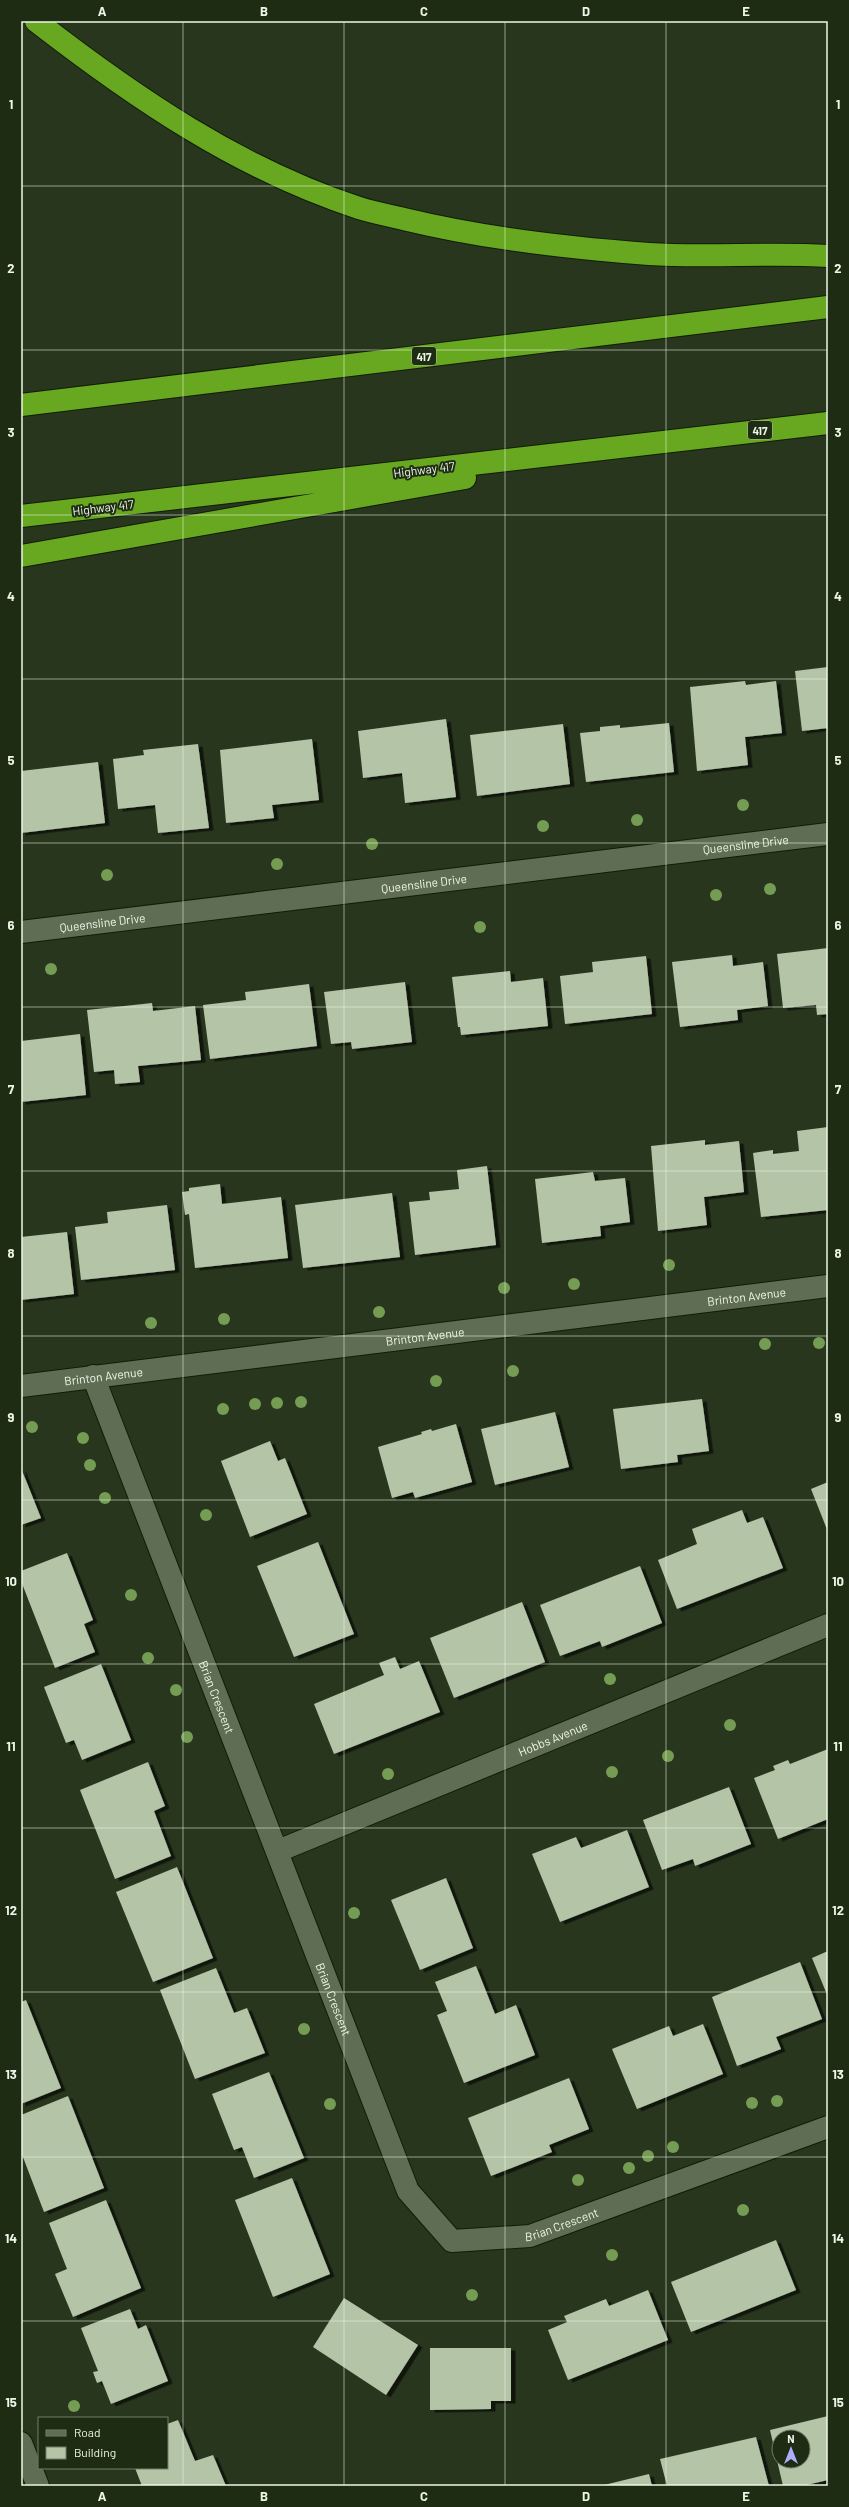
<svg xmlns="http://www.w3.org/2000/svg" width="849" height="2507" font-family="Barlow,sans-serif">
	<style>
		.building { fill: #b3c4a7; fill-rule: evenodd; filter: url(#shadow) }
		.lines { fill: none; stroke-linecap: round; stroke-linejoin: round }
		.minor-casing { stroke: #111d07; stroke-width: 24 }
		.motorway-casing { stroke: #111d07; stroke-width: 24 }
		.minor { stroke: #5e6d53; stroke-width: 22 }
		.motorway { stroke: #68a821; stroke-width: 22 }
		.tree { fill: #749c53 }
		.grid { fill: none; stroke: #edf6e7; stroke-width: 1; stroke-opacity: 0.55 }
		.labels { text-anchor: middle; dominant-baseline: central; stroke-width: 4; stroke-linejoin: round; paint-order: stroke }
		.shield { fill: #1f2c14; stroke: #afb9a8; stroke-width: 1 }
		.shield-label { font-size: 11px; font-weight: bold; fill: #edf6e7 }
		.street-label { font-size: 12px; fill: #edf6e7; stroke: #1f2c14 }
		.neatline { fill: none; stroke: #edf6e7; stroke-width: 1.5 }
		.grid-label { font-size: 13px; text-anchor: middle; font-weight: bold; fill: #edf6e7 }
	</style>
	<defs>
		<filter id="shadow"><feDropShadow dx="4.5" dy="2.5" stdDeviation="0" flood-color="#0009"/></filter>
	</defs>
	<rect width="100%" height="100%" fill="#29361e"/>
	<path class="building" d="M828 667V728L802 731 795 671Z
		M745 681 746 685 776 681 782 733 745 737 748 765 697 771 690 687Z
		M446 719 456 797 405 803 402 773 363 778 358 731Z
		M669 723 674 772 586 782 580 733 600 731V727L620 725V728Z
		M563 724 570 784 477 796 470 735Z
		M312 739 319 800 272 805 274 818 226 823 220 750Z
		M198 744 209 828 158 833 155 805 118 809 113 759 144 755 143 750Z
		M98 762 105 823 21 833V771Z
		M828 948V1014L817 1015 816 1005 783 1008 777 954Z
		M732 955 733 966 763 962 768 1006 737 1010 738 1020 680 1027 672 962Z
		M646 956 652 1014 565 1024 560 976 593 972 592 962Z
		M510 971 511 982 543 978 548 1026 461 1035 460 1027H458L452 977Z
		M405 982 412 1042 352 1049 351 1042 331 1044 324 992Z
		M309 984 317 1046 210 1059 203 1005 246 1000 245 992Z
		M152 1003 153 1011 195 1006 201 1060 138 1066 140 1082 115 1084 114 1070 94 1072 87 1010Z
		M80 1034 86 1095 21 1102V1041Z
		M828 1127V1210L761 1217 753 1153 773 1150V1154L799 1151 797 1131Z
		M705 1140V1145L739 1141 744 1192 704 1197 707 1225 658 1231 651 1146Z
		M487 1166 496 1245 415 1255 409 1202 430 1200 429 1192 459 1189 457 1170Z
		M593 1172 595 1181 625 1178 630 1222 600 1226 601 1236 542 1243 535 1179Z
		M220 1184 222 1204 281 1197 288 1258 195 1268 189 1214 185 1215 182 1192 189 1191V1188Z
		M392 1193 400 1257 303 1268 295 1205Z
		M167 1205 175 1270 81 1280 75 1227 108 1223 107 1212Z
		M67 1232 74 1294 21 1300V1237Z
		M702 1399 709 1451 677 1455 678 1462 621 1469 613 1409Z
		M555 1412 569 1467 495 1485 481 1429Z
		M456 1424 472 1482 415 1498 413 1492 392 1498 378 1447 422 1434 421 1432 431 1429 432 1431Z
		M270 1441 278 1461 285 1458 307 1514 250 1537 221 1461Z
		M21 1468 41 1518 21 1525Z
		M828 1482V1532L811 1489Z
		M742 1510 747 1523 763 1517 783 1568 677 1609 658 1560 697 1544 692 1529Z
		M318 1542 354 1634 294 1657 257 1566Z
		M67 1553 93 1620 84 1624 95 1652 55 1668 21 1581V1571Z
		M640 1566 662 1623 602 1647 600 1641 560 1656 540 1605Z
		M522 1602 545 1662 454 1698 430 1638Z
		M395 1657 400 1669 419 1661 440 1712 334 1754 314 1704 384 1675 379 1663Z
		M101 1664 131 1740 82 1760 74 1740 66 1743 44 1687Z
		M828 1749V1819L778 1839 754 1778 775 1770 773 1766 788 1760 790 1764Z
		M148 1762 165 1806 154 1811 171 1856 115 1879 80 1790Z
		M729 1787 751 1844 695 1866 693 1859 662 1870 643 1820Z
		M627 1830 649 1887 560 1922 532 1854 576 1837 581 1848Z
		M177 1867 213 1958 153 1982 116 1892Z
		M446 1878 473 1948 420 1970 391 1900Z
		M828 1951V1997L812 1958Z
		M800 1962 822 2019 776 2037 781 2049 737 2066 712 1997Z
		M476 1966 495 2014 516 2005 535 2055 464 2083 437 2015 447 2011 435 1982Z
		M216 1968 234 2013 247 2008 265 2053 195 2079 160 1990Z
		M26 2000 61 2088 21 2104V2002Z
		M703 2024 723 2074 637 2109 612 2049 669 2026 673 2036Z
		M269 2072 304 2158 254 2178 242 2147 234 2150 212 2094Z
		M569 2078 589 2129 549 2145 552 2152 491 2176 468 2118Z
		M68 2096 104 2188 44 2212 21 2152V2115Z
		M292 2178 330 2274 273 2297 235 2200Z
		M106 2200 141 2288 73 2317 55 2274 67 2269 49 2223Z
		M776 2240 796 2290 691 2332 671 2282Z
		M648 2290 668 2340 568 2380 548 2330 567 2322 564 2316 606 2299 609 2306Z
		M344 2298 418 2345 386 2395 313 2347Z
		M130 2309 138 2329 146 2325 168 2381 111 2404 102 2381 97 2383 93 2372 98 2371 81 2328Z
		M430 2348H511V2401H491V2409L430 2410Z
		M828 2416V2480L802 2486H783L770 2430ZM779 2437H803V2461H779Z
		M178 2420 195 2461 213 2455 226 2486H142L135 2468H167V2424Z
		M756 2437 769 2486H667L660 2459Z
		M649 2474 652 2486H604V2485Z"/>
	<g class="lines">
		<defs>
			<g id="minor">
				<path id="s1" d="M21 932 828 834"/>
				<path id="s2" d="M93 1376 408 2191 452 2241 530 2236 828 2127"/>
				<path id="s3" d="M21 1386 828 1286"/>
				<path id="s4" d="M278 1851 828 1625"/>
				<path d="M21 2443 38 2486"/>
			</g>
			<path id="motorway" d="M36 21C134 97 239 169 359 208 375 213 392 216 408 220 487 239 568 248 649 254 708 258 768 252 828 256
				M21 405 828 307
				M21 516 828 423
				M21 556 465 478"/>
		</defs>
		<use href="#minor" class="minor-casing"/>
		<use href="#motorway" class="motorway-casing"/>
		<use href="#minor" class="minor"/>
		<use href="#motorway" class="motorway"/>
	</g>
	<g class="tree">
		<circle cx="743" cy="805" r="6"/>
		<circle cx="637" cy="820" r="6"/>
		<circle cx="543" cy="826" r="6"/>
		<circle cx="372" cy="844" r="6"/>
		<circle cx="277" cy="864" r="6"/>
		<circle cx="107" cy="875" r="6"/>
		<circle cx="770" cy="889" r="6"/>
		<circle cx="716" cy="895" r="6"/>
		<circle cx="480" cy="927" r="6"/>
		<circle cx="51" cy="969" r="6"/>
		<circle cx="669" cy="1265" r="6"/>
		<circle cx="574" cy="1284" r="6"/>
		<circle cx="504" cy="1288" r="6"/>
		<circle cx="379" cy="1312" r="6"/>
		<circle cx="224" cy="1319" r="6"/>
		<circle cx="151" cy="1323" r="6"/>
		<circle cx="819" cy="1343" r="6"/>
		<circle cx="765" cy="1344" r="6"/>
		<circle cx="513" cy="1371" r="6"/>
		<circle cx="436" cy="1381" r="6"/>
		<circle cx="301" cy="1402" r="6"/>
		<circle cx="277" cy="1403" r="6"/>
		<circle cx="255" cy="1404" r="6"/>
		<circle cx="223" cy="1409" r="6"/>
		<circle cx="32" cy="1427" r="6"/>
		<circle cx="83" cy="1438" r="6"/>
		<circle cx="90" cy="1465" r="6"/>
		<circle cx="105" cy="1498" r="6"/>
		<circle cx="206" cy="1515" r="6"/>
		<circle cx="131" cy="1595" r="6"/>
		<circle cx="148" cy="1658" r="6"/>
		<circle cx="610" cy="1679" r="6"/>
		<circle cx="176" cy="1690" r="6"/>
		<circle cx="730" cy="1725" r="6"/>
		<circle cx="187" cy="1737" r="6"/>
		<circle cx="668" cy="1756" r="6"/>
		<circle cx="612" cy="1772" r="6"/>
		<circle cx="388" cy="1774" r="6"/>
		<circle cx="354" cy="1913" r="6"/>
		<circle cx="304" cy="2029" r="6"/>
		<circle cx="777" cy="2101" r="6"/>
		<circle cx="752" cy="2103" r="6"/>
		<circle cx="330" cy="2104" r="6"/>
		<circle cx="673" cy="2147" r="6"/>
		<circle cx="648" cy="2156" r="6"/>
		<circle cx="629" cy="2168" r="6"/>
		<circle cx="578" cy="2180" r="6"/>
		<circle cx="743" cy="2210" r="6"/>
		<circle cx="612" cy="2255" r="6"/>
		<circle cx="472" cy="2295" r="6"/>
		<circle cx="74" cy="2406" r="6"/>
	</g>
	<path class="grid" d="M183 21V2486M344 21V2486M505 21V2486M666 21V2486M21 186H828M21 350H828M21 515H828M21 679H828M21 843H828M21 1007H828M21 1171H828M21 1336H828M21 1500H828M21 1664H828M21 1828H828M21 1992H828M21 2157H828M21 2321H828"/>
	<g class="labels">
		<g class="shield">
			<rect x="412" y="347" width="24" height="18" rx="3"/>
			<rect x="748" y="421" width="24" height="18" rx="3"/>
		</g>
		<g class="shield-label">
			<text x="424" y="356">417</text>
			<text x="760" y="430">417</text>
		</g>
		<g class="street-label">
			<text transform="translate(424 469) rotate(-7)">Highway 417</text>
			<text transform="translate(103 507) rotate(-7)">Highway 417</text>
			<text stroke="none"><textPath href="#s1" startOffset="730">Queensline Drive</textPath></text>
			<text stroke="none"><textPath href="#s1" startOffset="406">Queensline Drive</textPath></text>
			<text stroke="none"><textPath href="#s1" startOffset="82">Queensline Drive</textPath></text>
			<text stroke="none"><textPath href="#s3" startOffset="731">Brinton Avenue</textPath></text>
			<text stroke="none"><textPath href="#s3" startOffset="407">Brinton Avenue</textPath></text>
			<text stroke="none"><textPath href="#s3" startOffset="83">Brinton Avenue</textPath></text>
			<text stroke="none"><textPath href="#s2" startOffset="344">Brian Crescent</textPath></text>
			<text stroke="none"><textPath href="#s4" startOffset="297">Hobbs Avenue</textPath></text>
			<text stroke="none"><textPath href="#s2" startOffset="668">Brian Crescent</textPath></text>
			<text stroke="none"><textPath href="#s2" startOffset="1052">Brian Crescent</textPath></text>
		</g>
	</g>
	<rect width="849" height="2507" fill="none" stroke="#1f2c14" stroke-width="44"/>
	<rect x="38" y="2417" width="130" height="52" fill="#1f2c14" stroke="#717d68"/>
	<rect x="46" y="2430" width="20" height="6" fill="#5e6d53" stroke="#717d68"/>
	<text x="74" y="2437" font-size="12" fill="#edf6e7">Road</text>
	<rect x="46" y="2447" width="20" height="12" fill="#b3c4a7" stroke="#717d68"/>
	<text x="74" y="2457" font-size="12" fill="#edf6e7">Building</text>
	<g transform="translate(791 2449)"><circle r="19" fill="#1f2c14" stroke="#717d68"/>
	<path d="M0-3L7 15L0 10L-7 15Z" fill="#adaffb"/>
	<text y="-6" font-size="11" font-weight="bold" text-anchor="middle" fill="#edf6e7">N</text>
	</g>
	<rect x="22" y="22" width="805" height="2463" class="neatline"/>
	<g class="grid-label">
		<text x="102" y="16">A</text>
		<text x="264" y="16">B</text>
		<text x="424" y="16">C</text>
		<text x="586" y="16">D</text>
		<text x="746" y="16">E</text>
		<text x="11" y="109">1</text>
		<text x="838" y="109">1</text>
		<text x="11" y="273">2</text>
		<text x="838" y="273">2</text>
		<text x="11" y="437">3</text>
		<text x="838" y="437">3</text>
		<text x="11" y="601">4</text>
		<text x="838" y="601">4</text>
		<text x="11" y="765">5</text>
		<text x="838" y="765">5</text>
		<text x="11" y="930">6</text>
		<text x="838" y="930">6</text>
		<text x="11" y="1094">7</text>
		<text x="838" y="1094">7</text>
		<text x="11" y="1258">8</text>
		<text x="838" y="1258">8</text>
		<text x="11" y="1422">9</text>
		<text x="838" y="1422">9</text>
		<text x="11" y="1586">10</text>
		<text x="838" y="1586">10</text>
		<text x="11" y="1751">11</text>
		<text x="838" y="1751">11</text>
		<text x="11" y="1915">12</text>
		<text x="838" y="1915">12</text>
		<text x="11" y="2079">13</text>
		<text x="838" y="2079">13</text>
		<text x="11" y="2243">14</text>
		<text x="838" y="2243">14</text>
		<text x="11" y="2407">15</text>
		<text x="838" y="2407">15</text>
		<text x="102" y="2501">A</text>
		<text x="264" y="2501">B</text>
		<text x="424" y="2501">C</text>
		<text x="586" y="2501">D</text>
		<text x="746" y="2501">E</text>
	</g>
</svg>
